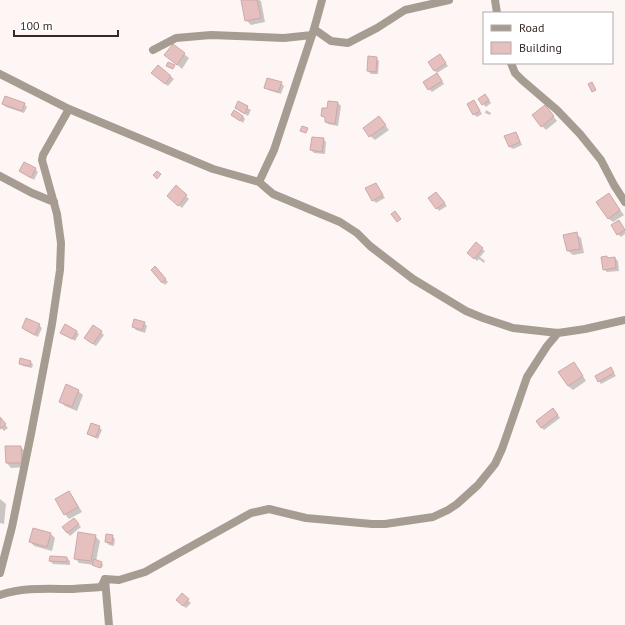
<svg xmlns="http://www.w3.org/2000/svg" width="625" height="625" font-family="'PT Sans',sans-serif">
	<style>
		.shadow { fill: #0003 }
		.building { fill: #e5c0bf; stroke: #cda9a8 }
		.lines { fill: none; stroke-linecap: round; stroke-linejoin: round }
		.minor { stroke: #a69c91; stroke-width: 8 }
	</style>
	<rect width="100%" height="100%" fill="#fdf6f4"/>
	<path class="shadow" d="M242 0H259L261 1 265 22 251 25 246 20Z
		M173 45 189 58 182 69 166 55Z
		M440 55 448 66 437 73 434 70Z
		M376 58 379 61 378 74H371L368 71Z
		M158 66 174 79 168 86 155 76Z
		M440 77 444 84 432 92 429 89Z
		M281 83 284 86 281 94 268 90 265 87Z
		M488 98 491 103 486 107 483 104Z
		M474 101 482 114 477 117 474 114Z
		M329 102 338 103 341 106 338 126 328 124 326 122V119L322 116 328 109Z
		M239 103 251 110 248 116 236 108Z
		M3 104H24L27 107 24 113 6 107Z
		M486 110 491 113 490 115 485 113Z
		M549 111 557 121 546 130 542 126Z
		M232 115 243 116 245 119 243 123Z
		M379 117 389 130 375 140 370 136Z
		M515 133 518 136 522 145 513 149 510 147Z
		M323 139 326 142 325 154 314 153 311 150Z
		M35 169 38 172 34 180 20 171Z
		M376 184 385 198 376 203 373 200Z
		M176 187 189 199 182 208 171 199Z
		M609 195 624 215 613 222 608 218Z
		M439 196 447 206 439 211 437 208Z
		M619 221 625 230V234L621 237 618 234Z
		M576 234 581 238 584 253 573 255 568 251 565 236Z
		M482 249 485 251 480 257 485 261 484 263 479 259 477 261 471 255Z
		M606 257 608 259 615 258 618 261 619 271 607 272 604 269Z
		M158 270 168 282 165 285 162 282Z
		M144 323 147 326 145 333 136 330 133 327Z
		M39 325 42 328 38 337 26 331 23 328Z
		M76 331 79 334 75 341 61 332Z
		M101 332 104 335 96 346 88 341Z
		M30 362 33 364 32 368 23 366 20 363Z
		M578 368 586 381 573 390 568 386Z
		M610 368 616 376 601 384 599 381Z
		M78 391 83 395 77 411 65 406 60 401Z
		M556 412 560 418 544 430 541 427Z
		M0 418 8 428 4 431 0 427Z
		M99 427 102 430 98 439 91 436 88 434Z
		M21 447 25 451 26 467 11 468 7 463Z
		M69 492 73 497 82 512 69 519 65 514Z
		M0 499 6 504 4 524 0 523Z
		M77 522 81 527 70 536 63 528Z
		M51 534 55 538 52 551 34 546 30 541Z
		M95 536 100 541 96 561 103 564 102 568 94 565 79 563 75 558Z
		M112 536 115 539 114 546 109 545 106 542Z
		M67 558 70 561V565L53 564 50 561Z
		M182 594 191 603 186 608 180 603Z"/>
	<path class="building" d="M241 0H257L261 18 245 21Z
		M173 44 185 53 177 65 164 55Z
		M440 54 446 63 434 71 428 62Z
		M368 56 377 57 376 72 367 71Z
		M168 62 175 65 173 69 166 66Z
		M158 65 171 76 165 84 151 73Z
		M437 73 442 81 428 90 423 82Z
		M267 78 282 82 278 92 264 88Z
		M592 82 596 90 592 92 588 84Z
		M485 94 489 100 482 105 478 99Z
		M5 96 25 103 22 111 2 104Z
		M474 100 480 111 473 115 467 104Z
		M238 101 248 106 245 114 235 108Z
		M328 101 338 102 335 124 325 122V117L321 116 322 108H327Z
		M545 105 554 116 541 127 532 115Z
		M234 110 243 116 240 121 231 115Z
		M379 116 386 125 369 137 363 128Z
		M302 126 308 128 306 133 300 131Z
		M516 132 520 142 509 147 504 136Z
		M312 137 324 138 322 152 310 150Z
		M24 162 36 168 31 178 19 171Z
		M157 171 161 174 157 179 153 175Z
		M376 183 383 195 372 201 365 188Z
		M176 185 187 195 178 206 167 196Z
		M436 192 445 203 436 209 428 198Z
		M609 193 620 210 608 219 596 202Z
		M395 211 401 219 397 222 391 214Z
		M619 220 625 230 617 235 611 225Z
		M577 232 580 249 567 251 563 235Z
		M476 242 483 248 474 259 467 253Z
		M607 256V258L615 257 616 268 603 270 601 257Z
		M155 266 166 279 162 283 151 270Z
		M26 318 40 324 35 335 22 328Z
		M134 319 145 322 142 330 132 327Z
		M65 324 77 331 72 339 60 333Z
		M93 325 102 331 93 344 84 338Z
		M20 358 31 361 30 366 19 364Z
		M574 362 583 376 568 386 558 372Z
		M611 367 614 373 598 382 595 376Z
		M66 384 79 390 72 407 59 402Z
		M553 408 558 415 541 428 536 421Z
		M0 417 6 424 0 429Z
		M91 423 100 426 96 437 87 434Z
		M5 446H21L22 463H6Z
		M69 491 78 507 64 515 55 499Z
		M74 518 79 524 67 533 62 527Z
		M33 528 51 533 47 547 29 542Z
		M78 532 96 535 91 561 74 559Z
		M106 534 113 535 112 543 105 542Z
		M50 556 67 557V562L49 561Z
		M94 559 102 562 100 568 92 565Z
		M182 593 189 599 183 606 176 600Z"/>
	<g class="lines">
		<path class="minor" d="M495 0 497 13
			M314 29 331 41 348 43 377 28 405 10 449 0
			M153 50 176 38 211 35 284 38 312 35
			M511 63 515 73 522 80 557 110 580 134 601 160 614 185 625 202
			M0 74 69 109 213 169 259 182 273 194 340 222 357 233 370 246 413 279 466 311 483 318 513 328 558 333 585 329 625 320
			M0 176 32 193 54 202
			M259 182 274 150 314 29 322 0
			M0 573 12 527 31 434 52 324 60 270 61 243 57 214 42 160 43 155 69 109
			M105 579 109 625
			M0 595C24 587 48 589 73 589 82 588 92 588 101 587L105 579 119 580 145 572 251 513 269 509 306 518 372 524H385L433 517 448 510 457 504 478 485 495 464 502 449 527 377 547 346 558 333"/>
	</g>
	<rect x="483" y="12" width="130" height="52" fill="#ffffff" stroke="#afaaa8"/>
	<rect x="491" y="25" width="20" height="6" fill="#a69c91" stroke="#afaaa8"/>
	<text x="519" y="32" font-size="12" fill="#372a25">Road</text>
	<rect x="491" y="42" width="20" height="12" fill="#e5c0bf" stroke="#afaaa8"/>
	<text x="519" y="52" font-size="12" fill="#372a25">Building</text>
	<path d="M14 30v6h104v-6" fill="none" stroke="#372a25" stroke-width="2"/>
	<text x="20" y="30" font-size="12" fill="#372a25" stroke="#ffffff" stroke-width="3" paint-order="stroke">100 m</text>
</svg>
